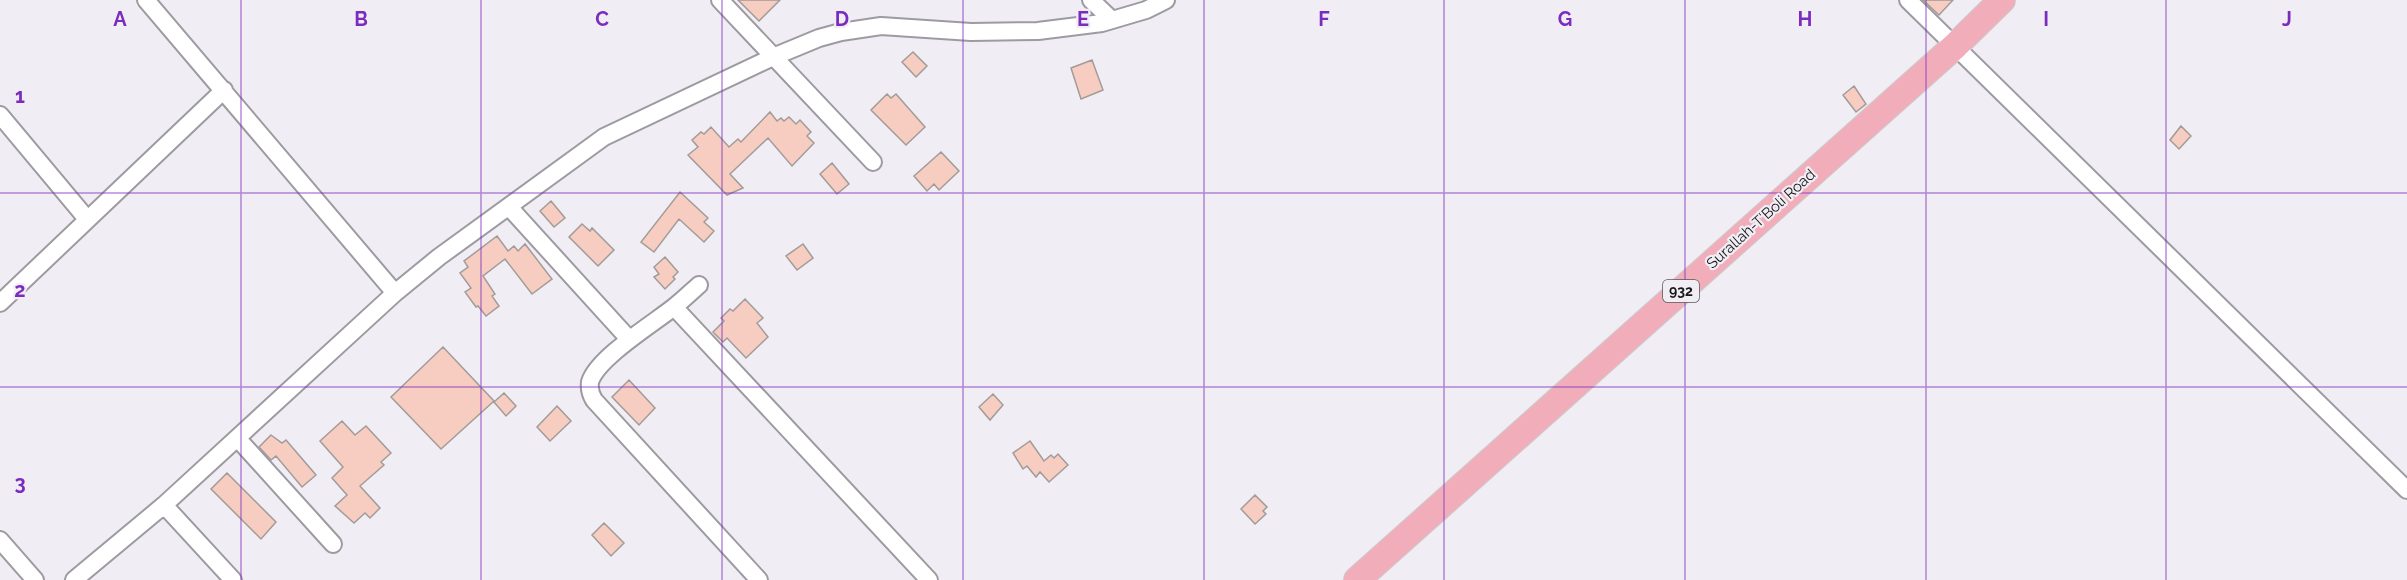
<svg xmlns="http://www.w3.org/2000/svg" width="2407" height="580" font-family="Raleway,sans-serif">
	<style>
		.building { fill: #f6cdc0; stroke: #a29b99; stroke-width: 1.5 }
		.lines { fill: none; stroke-linecap: round; stroke-linejoin: round }
		.street-casing { stroke: #9d9ba1; stroke-width: 20 }
		.primary-casing { stroke: #ccc; stroke-width: 28 }
		.street { stroke: #fff; stroke-width: 16 }
		.primary { stroke: #f1aeba; stroke-width: 26 }
		.grid { fill: none; stroke: #7b2cbf; stroke-width: 1.5; stroke-opacity: 0.55 }
		.labels { text-anchor: middle; dominant-baseline: central; stroke-width: 4.5; stroke-linejoin: round; paint-order: stroke }
		.shield { fill: #f0eef4; stroke: #59585b; stroke-width: 1.5 }
		.shield-label { font-size: 14px; font-weight: bold; fill: #181719 }
		.street-label { font-size: 15px; fill: #181719; stroke: #f0eef4 }
		.grid-label { font-size: 20px; text-anchor: middle; font-weight: bold; fill: #7b2cbf; stroke: #f0eef4; stroke-width: 4.5; stroke-linejoin: round; paint-order: stroke }
	</style>
	<rect width="100%" height="100%" fill="#f0eef4"/>
	<path class="building" d="M738 0H780L759 21Z
		M1923 0H1953L1939 15Z
		M913 52 927 66 916 77 902 62Z
		M1092 60 1103 90 1081 99 1071 68Z
		M1854 86 1866 104 1856 112 1843 95Z
		M887 94 891 98 896 94 925 127 906 145 871 110Z
		M770 112 777 121 781 118 784 121 789 117 796 124 800 120 811 132 807 136 814 143 792 166 768 138 730 174 743 188 727 195 688 155 698 147 692 140 701 132 704 134 711 127 729 147 738 139 741 142Z
		M2181 126 2191 136 2179 149 2170 140Z
		M941 152 959 171 939 190 934 184 927 191 914 176Z
		M832 163 849 184 837 194 820 174Z
		M680 192 708 218 704 222 714 231 704 242 679 219 654 252 641 242Z
		M551 201 565 218 554 227 540 211Z
		M582 224 590 231 592 228 614 250 598 266 569 237Z
		M497 236 508 251 514 246 518 251 525 244 552 279 532 294 505 259 483 276 495 294 492 296 499 306 486 316 478 306 476 307 465 292 471 288 460 273 468 267 464 261Z
		M803 244 813 258 797 270 786 256Z
		M665 257 678 272 673 277 675 279 665 289 654 277 659 274 654 267Z
		M745 299 763 318 757 323 768 337 746 358 727 338 723 342 713 332 724 321 721 318 730 309 733 311Z
		M443 347 494 401 441 449 391 397Z
		M629 380 655 408 639 425 612 397Z
		M504 393 516 406 506 416 494 402Z
		M993 394 1003 405 990 420 979 407Z
		M557 406 571 421 550 441 537 427Z
		M342 421 355 435 366 426 391 453 381 462 384 465 360 486 380 508 370 518 365 513 354 523 335 506 347 495 332 478 343 467 320 441Z
		M271 435 282 443 286 440 316 475 302 487 276 456 271 460 259 447Z
		M1030 441 1044 461 1051 455 1054 458 1058 454 1068 465 1049 482 1040 472 1036 477 1027 466 1023 469 1013 453Z
		M227 473 276 522 261 539 211 489Z
		M1255 495 1267 507 1263 511 1266 514 1255 524 1241 509Z
		M604 523 624 543 611 556 592 535Z"/>
	<g class="lines">
		<defs>
			<path id="street" d="M146 0 395 293
				M720 0 873 162
				M1091 0 1112 20
				M1908 0 2407 490
				M0 115 87 219
				M509 207 629 339
				M699 285C691 292 683 300 674 307 654 323 597 358 590 382 589 389 591 395 594 400L759 580
				M0 303 224 90
				M674 307 929 580
				M238 439 333 544
				M164 505 233 580
				M0 540 35 580
				M74 580 164 505 395 293 439 257 604 137 773 57 819 38 841 32 881 26 971 32 1038 31 1102 23 1146 10 1166 0"/>
			<path id="primary" d="M1357 580 1955 46 2002 0"/>
		</defs>
		<use href="#street" class="street-casing"/>
		<use href="#primary" class="primary-casing"/>
		<use href="#street" class="street"/>
		<use href="#primary" class="primary"/>
	</g>
	<path class="grid" d="M241 0V580M481 0V580M722 0V580M963 0V580M1204 0V580M1444 0V580M1685 0V580M1926 0V580M2166 0V580M0 193H2407M0 387H2407"/>
	<g class="labels">
		<rect class="shield" x="1663" y="280" width="36" height="22" rx="4.5"/>
		<g class="shield-label">
			<text x="1681" y="291">932</text>
		</g>
		<g class="street-label">
			<text transform="translate(1761 219) rotate(-42)">Surallah-T'Boli Road</text>
		</g>
	</g>
	<g class="grid-label">
		<text x="120" y="26">A</text>
		<text x="361" y="26">B</text>
		<text x="602" y="26">C</text>
		<text x="842" y="26">D</text>
		<text x="1083" y="26">E</text>
		<text x="1324" y="26">F</text>
		<text x="1565" y="26">G</text>
		<text x="1805" y="26">H</text>
		<text x="2046" y="26">I</text>
		<text x="2287" y="26">J</text>
		<text x="20" y="103">1</text>
		<text x="20" y="297">2</text>
		<text x="20" y="490">3</text>
	</g>
</svg>
